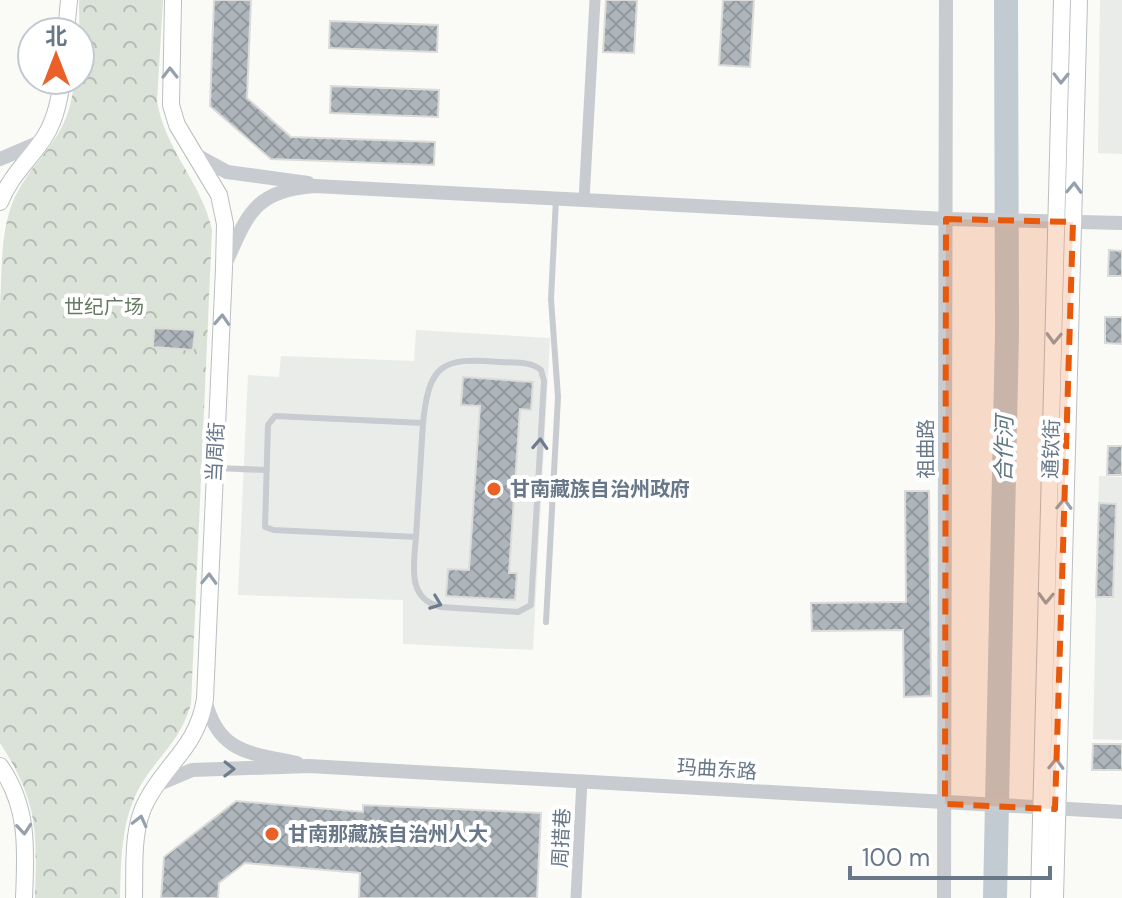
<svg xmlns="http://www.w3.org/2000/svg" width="1122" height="898" font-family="'DM Sans','Noto Sans SC',sans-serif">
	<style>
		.built { fill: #eaecea }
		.forest { fill: url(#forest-crowns) }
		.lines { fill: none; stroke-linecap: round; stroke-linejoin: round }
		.river { stroke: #c2cbd1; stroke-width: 24 }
		.building { fill: url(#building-cross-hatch); stroke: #dbdcd9; stroke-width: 2 }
		.secondary-casing { stroke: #babfc4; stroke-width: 18 }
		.service { stroke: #c8cbcf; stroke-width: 6 }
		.minor { stroke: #c8cbcf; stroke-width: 11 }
		.tertiary { stroke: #c8cbcf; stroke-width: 14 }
		.secondary { stroke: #fff; stroke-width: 16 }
		.oneway { stroke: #95a0ac }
		.oneway2 { stroke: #6d7c8c }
		.marked { fill: #e8590c; fill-opacity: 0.2; stroke: #e8590c; stroke-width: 6; stroke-dasharray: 16 10; stroke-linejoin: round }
		.poi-dot { fill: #ea6027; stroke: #fff; stroke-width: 3 }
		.labels { text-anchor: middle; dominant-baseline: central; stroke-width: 8; stroke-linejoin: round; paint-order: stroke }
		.park-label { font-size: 20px; fill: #667a63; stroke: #fff }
		.street-label { font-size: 20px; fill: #687889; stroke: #fff }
		.poi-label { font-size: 20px; font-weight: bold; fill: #687889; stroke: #fff; text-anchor: start }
		.water-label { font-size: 22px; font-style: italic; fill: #637a84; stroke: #fff }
	</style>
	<defs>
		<pattern id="forest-crowns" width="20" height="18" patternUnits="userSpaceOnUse" patternTransform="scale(2)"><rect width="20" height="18" fill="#dbe2d8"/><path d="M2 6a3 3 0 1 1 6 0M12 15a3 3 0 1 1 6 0" fill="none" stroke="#b5bcb5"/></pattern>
		<pattern id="building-cross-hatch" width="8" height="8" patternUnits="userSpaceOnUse" patternTransform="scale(2)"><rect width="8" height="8" fill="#aeb6bc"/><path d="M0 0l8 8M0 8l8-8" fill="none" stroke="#91999f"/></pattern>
	</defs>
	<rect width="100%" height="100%" fill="#fafaf7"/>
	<path class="built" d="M1100 0H1122V154L1098 153Z
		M416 330 550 338 533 650 403 644V600L238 595 248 375 279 377 281 356 414 361Z
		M1099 476 1122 477V740L1093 739Z"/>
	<path class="forest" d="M79 0H163L157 101C165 150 202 183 212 230L191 704C179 743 162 751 142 783 121 818 121 858 120 898H35C37 829 38 802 0 743V307C2 273 0 236 12 204 33 154 70 143 74 80H80Z"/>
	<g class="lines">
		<path class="river" d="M995 898 1007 333 1006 0"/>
	</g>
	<path class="building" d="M214 0H251L247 98 291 137 435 142 434 165 271 159 210 106Z
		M606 0H637L634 53 603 52Z
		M723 0H754L750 67 719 65Z
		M330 21 438 25 437 52 329 48Z
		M331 86 439 90 438 117 330 113Z
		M1109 250 1122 251V276H1108Z
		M1105 317H1122V344L1105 343Z
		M154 328 195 330 193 350 153 347Z
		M463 377 533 382 531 410 520 409 509 573H517L515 600 446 596 448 569 469 570 480 406 461 405Z
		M1108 446H1122V475H1107Z
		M905 491H929L931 696 904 697 903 630 812 631 811 603 906 602Z
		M1099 503 1116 504 1113 597H1096Z
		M1093 744H1122V770H1092Z
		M236 801 363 812V805L541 813 537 898H359L360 873 245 863 219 883 218 898H161L164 857Z"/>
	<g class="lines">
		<defs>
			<path id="secondary" d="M66 32 69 0
				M0 202C9 179 25 164 39 145 54 126 59 103 62 80
				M0 766C29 807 26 850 24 898
				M134 898C135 867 131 829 147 800 168 761 197 747 205 699L224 268 225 224 219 195 177 125 171 105 173 0
				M1039 898 1062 0
				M1055 898 1079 0"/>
		</defs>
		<use href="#secondary" class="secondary-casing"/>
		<path class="service" d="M275 416 423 423 416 537 274 530 265 527 268 425Z
			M217 468 265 470
			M416 537C414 564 406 599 441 607L518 612 531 605 544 381 541 370C531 361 513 363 499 362 442 357 429 364 423 423
			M546 622 558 397 551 299 556 199"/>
		<path class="minor" d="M584 200 595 0
			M576 898 582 780"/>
		<path class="tertiary" d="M198 156 227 172 308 183
			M0 159 40 142
			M225 265C248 213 254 191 315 186L946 219 1122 223
			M205 699C218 754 251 753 297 763
			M159 784 192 770 309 766 1122 812
			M944 898 946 0"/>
		<use href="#secondary" class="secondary"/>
	</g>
	<defs><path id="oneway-chevron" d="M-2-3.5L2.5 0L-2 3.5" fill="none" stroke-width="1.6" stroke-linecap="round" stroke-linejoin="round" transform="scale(2)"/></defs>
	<g class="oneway">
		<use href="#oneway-chevron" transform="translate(170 73) rotate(-90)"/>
		<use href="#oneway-chevron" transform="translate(1061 78) rotate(91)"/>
		<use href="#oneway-chevron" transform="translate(1074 188) rotate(-88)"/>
		<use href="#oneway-chevron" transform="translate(222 320) rotate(-87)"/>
		<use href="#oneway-chevron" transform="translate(1054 338) rotate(92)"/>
		<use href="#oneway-chevron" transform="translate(1064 504) rotate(-88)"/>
		<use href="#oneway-chevron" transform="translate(209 579) rotate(-88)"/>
		<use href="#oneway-chevron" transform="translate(1046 598) rotate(92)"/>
		<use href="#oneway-chevron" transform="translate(1056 764) rotate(-88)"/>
		<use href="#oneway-chevron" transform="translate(140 821) rotate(-76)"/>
		<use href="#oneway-chevron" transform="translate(24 829) rotate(85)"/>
	</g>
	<g class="oneway2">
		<use href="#oneway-chevron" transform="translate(540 444) rotate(-87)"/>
		<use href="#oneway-chevron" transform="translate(436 603) rotate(21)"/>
		<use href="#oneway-chevron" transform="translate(229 769) rotate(1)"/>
	</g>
	<path class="marked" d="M946 219 1073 222 1055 809 945 804Z"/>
	<g class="poi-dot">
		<circle cx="494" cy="489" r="8"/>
		<circle cx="272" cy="834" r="8"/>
	</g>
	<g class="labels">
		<g class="park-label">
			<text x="104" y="307">世纪广场</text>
		</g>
		<g class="street-label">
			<text transform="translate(926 449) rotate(-90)">祖曲路</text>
			<text transform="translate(1051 449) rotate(-88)">通钦街</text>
			<text transform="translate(215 452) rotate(-87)">当周街</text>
			<text transform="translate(717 769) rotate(4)">玛曲东路</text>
			<text transform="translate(561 838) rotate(-87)">周措巷</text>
		</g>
		<g class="poi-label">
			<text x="510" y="489">甘南藏族自治州政府</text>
			<text x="288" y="834">甘南那藏族自治州人大</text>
		</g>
		<g class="water-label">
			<text transform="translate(1004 449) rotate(-89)">合作河</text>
		</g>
	</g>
	<g transform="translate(56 56)"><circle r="38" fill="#ffffff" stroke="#c3c9d0" stroke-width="2"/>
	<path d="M0-6L14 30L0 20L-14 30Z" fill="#ea6027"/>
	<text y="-12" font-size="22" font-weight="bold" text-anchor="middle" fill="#687889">北</text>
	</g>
	<path d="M850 866v12h200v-12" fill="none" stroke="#687889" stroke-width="4"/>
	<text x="862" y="866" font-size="24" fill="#687889" stroke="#ffffff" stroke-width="6" paint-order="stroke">100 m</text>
</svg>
